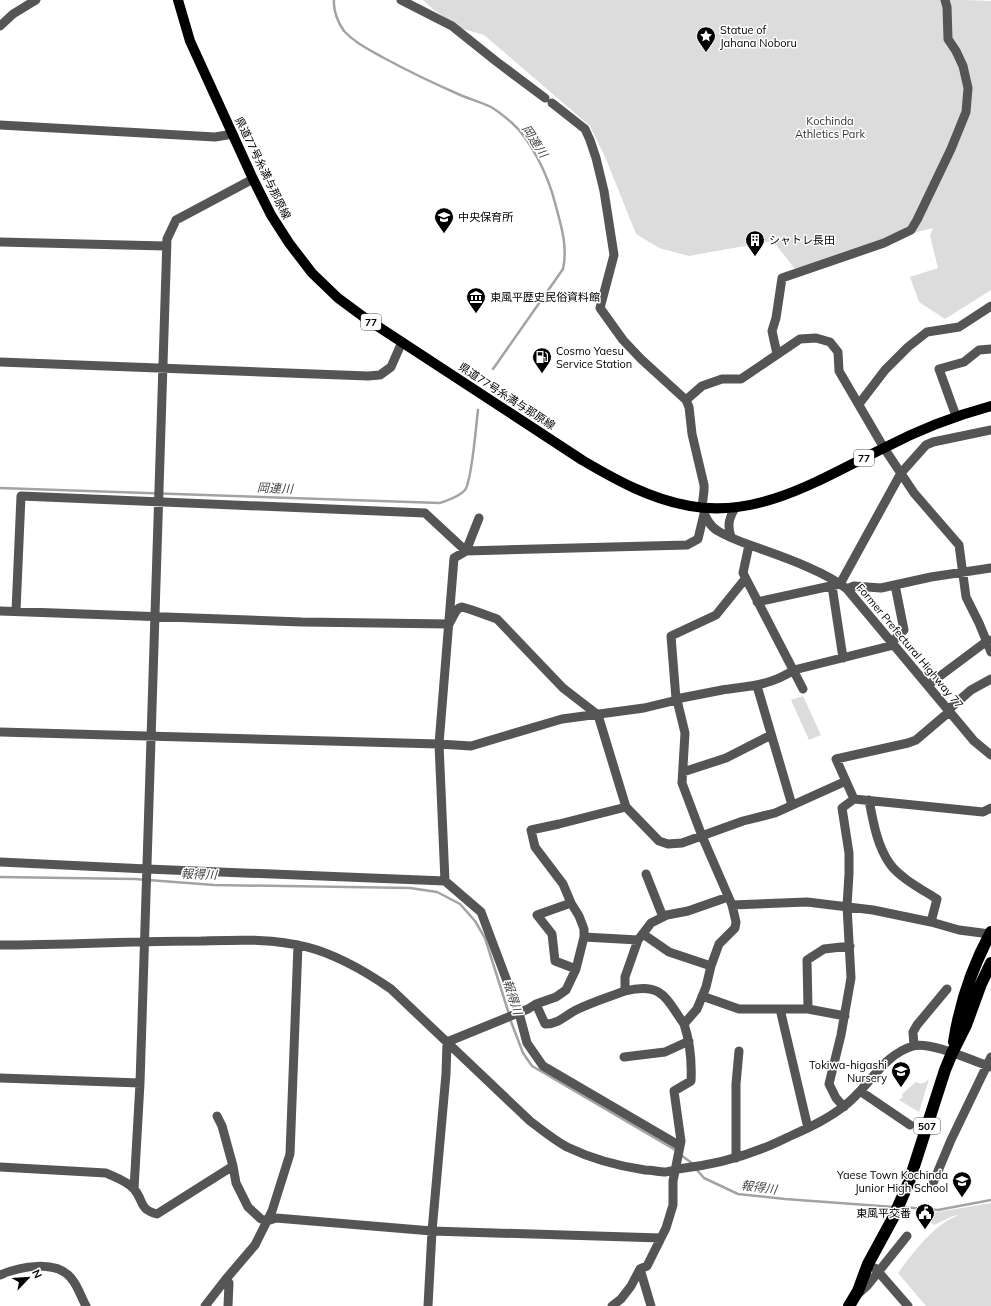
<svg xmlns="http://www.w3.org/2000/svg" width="991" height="1306" font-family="Mulish,'Noto Sans JP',sans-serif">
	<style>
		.green { fill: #dcdcdc }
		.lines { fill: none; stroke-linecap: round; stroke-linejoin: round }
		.stream { stroke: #a3a3a3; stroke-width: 2.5 }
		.minor { stroke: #555; stroke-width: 9 }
		.major { stroke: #000; stroke-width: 10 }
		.highway { stroke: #000; stroke-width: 12 }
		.labels { text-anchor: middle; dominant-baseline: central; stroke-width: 3; stroke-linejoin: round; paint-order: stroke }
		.shield { fill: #fff; stroke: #4c4c4c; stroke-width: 1 }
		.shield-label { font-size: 10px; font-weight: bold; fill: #000 }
		.poi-label { font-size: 11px; fill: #000; stroke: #fff; text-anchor: start }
		.park-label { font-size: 11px; fill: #333; stroke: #fff }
		.street-label { font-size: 11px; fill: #000; stroke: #fff }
		.water-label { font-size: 12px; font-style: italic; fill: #444; stroke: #fff }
	</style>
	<rect width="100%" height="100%" fill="#fff"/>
	<path class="green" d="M423 0H964L991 1V290L945 319 919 302 910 277 938 268 930 236 933 228 897 237 867 249 795 269 773 241 689 256 659 248 636 234 606 159 590 126 484 35 460 28 434 10Z
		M803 696 821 735 809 740 791 700Z
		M929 1079 919 1112 899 1100 903 1097 902 1094 916 1082C922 1085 925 1083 929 1079Z
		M991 1203V1306H926L898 1273C913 1253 934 1224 959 1215L953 1216 934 1225 926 1219 919 1228 926 1214Z"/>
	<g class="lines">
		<path class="stream" d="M334 0C333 10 338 23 344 31 355 43 370 50 384 58 408 71 433 83 458 94 469 99 481 102 491 107 498 111 505 117 511 122 531 139 549 178 555 203 561 225 568 246 563 269L493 369
			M0 488 440 503C448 500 459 497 465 490 472 481 476 425 478 410
			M0 877 135 879 214 885 410 888 437 892 460 904 475 921 485 938 509 1014
			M510 1019 523 1053 532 1066 677 1151
			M681 1155 693 1164
			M697 1170 704 1178 738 1194 785 1199 894 1207
			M901 1207 938 1210 991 1200"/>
		<path class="minor" d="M401 0 452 26 497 62 545 98
			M0 26 13 14 36 0
			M552 103 585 129 590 140 596 158 604 191 614 255 600 308 623 340 641 359 686 400 689 407 692 434 704 485C705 493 701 503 703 509 705 518 711 527 718 531 731 539 747 544 761 549 786 558 826 572 847 589L974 741 991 755
			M0 125 215 137 233 134
			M0 242 166 246
			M777 354 772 331 776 318 782 278 884 243 911 230 917 220 951 149 966 112 968 88 963 66 956 51 948 39 947 7 945 0
			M0 362 368 376 380 375 391 367 402 342
			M686 400 702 386 722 379H741L800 339 816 338 830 342 838 352 839 371 884 448 914 493 959 545 966 597 979 623 991 652
			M859 404 885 370 908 347 927 332 959 327 991 306
			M956 416 939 369 964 362 979 350 991 349
			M731 537C727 525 729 517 736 507
			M749 545 743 573 803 689
			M745 579 716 615 671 636 676 699C692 696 707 693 722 690 750 686 769 686 794 670L894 645
			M832 586 843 658
			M847 589 854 586 881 588 931 577 991 568
			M757 602 840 584 901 473 926 445 933 442 991 430
			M0 611 302 622 449 624
			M16 611 21 496 425 513 466 551 687 545 698 539 704 514
			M449 624 456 611 459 608 462 607 472 610 497 619 563 688 598 715 626 807 659 841 668 844 682 843 743 821 775 813 846 781
			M892 642 904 630 895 585
			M928 685 987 641 991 640
			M757 686 792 805
			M948 710 971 690 991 679
			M0 732 439 744 471 746 562 719 644 708 677 700 685 733 682 783 702 836 732 905 736 922 735 928 719 944 711 966 706 987 697 1009 684 1024C690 1042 692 1061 691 1081L674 1091 681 1141 673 1181V1205L666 1228 647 1266 640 1269 631 1286 621 1299 612 1306
			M683 772 726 758 771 735
			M854 799 836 759 908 743 916 740 949 712
			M869 800C873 821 877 846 890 864 900 878 923 890 937 899L931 922
			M0 862 147 869 445 881 481 912 519 1013 527 1043 543 1066 680 1146
			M646 874 663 917
			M445 881 439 744 454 558 466 551 479 518
			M571 903 537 915 552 934 555 961 576 969
			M732 905 807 902 873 910 931 922 959 930 990 934
			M643 934 669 952 711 966
			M584 937 638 940 651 923 667 915 688 911 728 897
			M638 940 625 977V991C662 982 665 997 684 1024
			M0 945C67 945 134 941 201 941 236 940 272 938 307 947 338 955 365 971 391 989L530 1121C542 1130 554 1140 567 1147 592 1159 618 1166 645 1170 652 1170 659 1172 666 1172 670 1171 674 1170 678 1169 715 1165 749 1156 782 1140 803 1130 825 1121 843 1107 868 1089 882 1055 913 1046 930 1041 973 1061 991 1067
			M702 996 739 1009H780
			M536 1004 545 1024C557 1025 566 1015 576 1010 592 1002 608 997 625 991
			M808 1009 807 960 824 949 850 946
			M447 1042 528 1009 536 1004 556 997 566 990 576 969 584 937V929L579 916 571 903 563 884 535 847 531 830 559 824 626 807
			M914 1046 913 1032 917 1025 947 989
			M624 1057 665 1052 689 1041
			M0 1078 140 1083
			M860 1091 910 1125
			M844 1107 836 1098 829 1084 841 1035 851 978 847 906 849 874V853L842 808 854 799 983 812 991 808
			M217 1116 222 1126 233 1166
			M808 1128 780 1009H808L845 1016
			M736 1158V1084L739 1051
			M0 1167 106 1173C115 1177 127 1181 134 1189 144 1200 138 1209 157 1214L233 1166 236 1183 248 1207 261 1219 267 1221 276 1218 432 1231 661 1238
			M933 1183 951 1140 991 1057
			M134 1189 140 1083 167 239 176 220 253 179
			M875 1268 908 1306
			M640 1269 651 1306
			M0 1275C19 1267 56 1259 71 1278 78 1286 81 1297 86 1306
			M226 1279 229 1283 228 1306
			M858 1294 867 1286 907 1236
			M205 1306 226 1279 255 1245 272 1211 290 1154 298 945
			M428 1306 432 1231 446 1074 447 1042"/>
		<path class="major" d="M178 0 190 41 253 179 271 215 289 243 312 273 338 298 365 318 582 460C616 480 650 499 690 506 760 519 824 477 884 448 918 430 954 416 991 406"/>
		<path class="highway" d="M954 1042C960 1003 972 967 991 932
			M849 1306 858 1291 868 1264 893 1218 909 1182 945 1070 952 1053 966 1025 981 984 991 963"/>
	</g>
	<defs>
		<symbol id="sight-pin" viewBox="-11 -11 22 30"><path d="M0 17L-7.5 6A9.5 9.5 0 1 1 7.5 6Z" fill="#000" stroke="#fff"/><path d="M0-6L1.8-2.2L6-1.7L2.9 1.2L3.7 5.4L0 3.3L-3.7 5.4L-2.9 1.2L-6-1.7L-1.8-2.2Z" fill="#fff"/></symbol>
		<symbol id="school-pin" viewBox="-11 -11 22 30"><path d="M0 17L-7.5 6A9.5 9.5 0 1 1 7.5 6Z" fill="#000" stroke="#fff"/><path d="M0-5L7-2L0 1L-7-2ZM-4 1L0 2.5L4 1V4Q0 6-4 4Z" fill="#fff"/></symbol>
		<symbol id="building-pin" viewBox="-11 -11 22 30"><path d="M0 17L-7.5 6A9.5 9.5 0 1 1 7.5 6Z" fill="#000" stroke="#fff"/><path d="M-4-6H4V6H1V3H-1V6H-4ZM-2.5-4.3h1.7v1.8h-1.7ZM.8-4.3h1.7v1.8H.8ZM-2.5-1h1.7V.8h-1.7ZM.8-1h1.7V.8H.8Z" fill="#fff"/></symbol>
		<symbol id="museum-pin" viewBox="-11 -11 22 30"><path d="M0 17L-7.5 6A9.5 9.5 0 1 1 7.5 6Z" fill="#000" stroke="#fff"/><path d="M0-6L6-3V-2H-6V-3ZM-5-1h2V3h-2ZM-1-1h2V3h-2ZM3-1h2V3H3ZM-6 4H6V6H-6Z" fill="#fff"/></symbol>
		<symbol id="fuel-pin" viewBox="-11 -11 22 30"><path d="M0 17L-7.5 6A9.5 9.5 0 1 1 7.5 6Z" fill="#000" stroke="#fff"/><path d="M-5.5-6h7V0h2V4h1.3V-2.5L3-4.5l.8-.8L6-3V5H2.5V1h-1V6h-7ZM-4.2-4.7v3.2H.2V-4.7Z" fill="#fff"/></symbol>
		<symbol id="civic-pin" viewBox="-11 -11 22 30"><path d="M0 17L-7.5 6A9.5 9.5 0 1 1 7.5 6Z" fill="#000" stroke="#fff"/><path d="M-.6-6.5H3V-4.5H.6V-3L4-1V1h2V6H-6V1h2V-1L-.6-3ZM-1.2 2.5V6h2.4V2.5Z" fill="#fff"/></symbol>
	</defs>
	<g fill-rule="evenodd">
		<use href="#sight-pin" x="695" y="25" width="22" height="30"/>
		<use href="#school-pin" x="433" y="206" width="22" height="30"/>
		<use href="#building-pin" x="744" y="229" width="22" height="30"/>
		<use href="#museum-pin" x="465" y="286" width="22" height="30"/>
		<use href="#fuel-pin" x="531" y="346" width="22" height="30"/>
		<use href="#school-pin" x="890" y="1060" width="22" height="30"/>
		<use href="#school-pin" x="951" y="1170" width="22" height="30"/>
		<use href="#civic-pin" x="914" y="1202" width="22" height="30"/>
	</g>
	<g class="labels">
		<g class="shield">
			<rect x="361" y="314" width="20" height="16" rx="3"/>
			<rect x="854" y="450" width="20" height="16" rx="3"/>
			<rect x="914" y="1118" width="26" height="16" rx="3"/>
		</g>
		<g class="shield-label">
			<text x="371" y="322">77</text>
			<text x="864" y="458">77</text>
			<text x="927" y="1126">507</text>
		</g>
		<g class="poi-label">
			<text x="720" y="30">Statue of<tspan x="720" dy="13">Jahana Noboru</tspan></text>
			<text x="458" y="217">中央保育所</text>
			<text x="769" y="240">シャトレ長田</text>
			<text x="490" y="297">東風平歴史民俗資料館</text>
			<text x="556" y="351">Cosmo Yaesu<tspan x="556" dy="13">Service Station</tspan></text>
			<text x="887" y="1065" text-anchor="end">Tokiwa-higashi<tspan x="887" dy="13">Nursery</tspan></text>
			<text x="948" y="1175" text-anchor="end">Yaese Town Kochinda<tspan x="948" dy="13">Junior High School</tspan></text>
			<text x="911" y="1213" text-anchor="end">東風平交番</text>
		</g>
		<g class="park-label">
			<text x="830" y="121">Kochinda<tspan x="830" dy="13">Athletics Park</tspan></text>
		</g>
		<g class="street-label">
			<text transform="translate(263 168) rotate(64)">県道77号糸満与那原線</text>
			<text transform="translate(507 396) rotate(33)">県道77号糸満与那原線</text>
			<text transform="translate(910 646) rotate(50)">Former Prefectural Highway 77</text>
		</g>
		<g class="water-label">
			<text transform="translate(535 141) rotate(57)">岡連川</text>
			<text transform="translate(275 488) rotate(2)">岡連川</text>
			<text transform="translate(199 874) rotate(2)">報得川</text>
			<text transform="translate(513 997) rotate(72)">報得川</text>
			<text transform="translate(759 1187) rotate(8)">報得川</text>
		</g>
	</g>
	<g transform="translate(28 1278) rotate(65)" stroke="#ffffff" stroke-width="3" paint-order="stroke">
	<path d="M0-3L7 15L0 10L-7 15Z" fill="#000000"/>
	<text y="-6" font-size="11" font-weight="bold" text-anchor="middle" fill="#000000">N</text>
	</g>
</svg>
